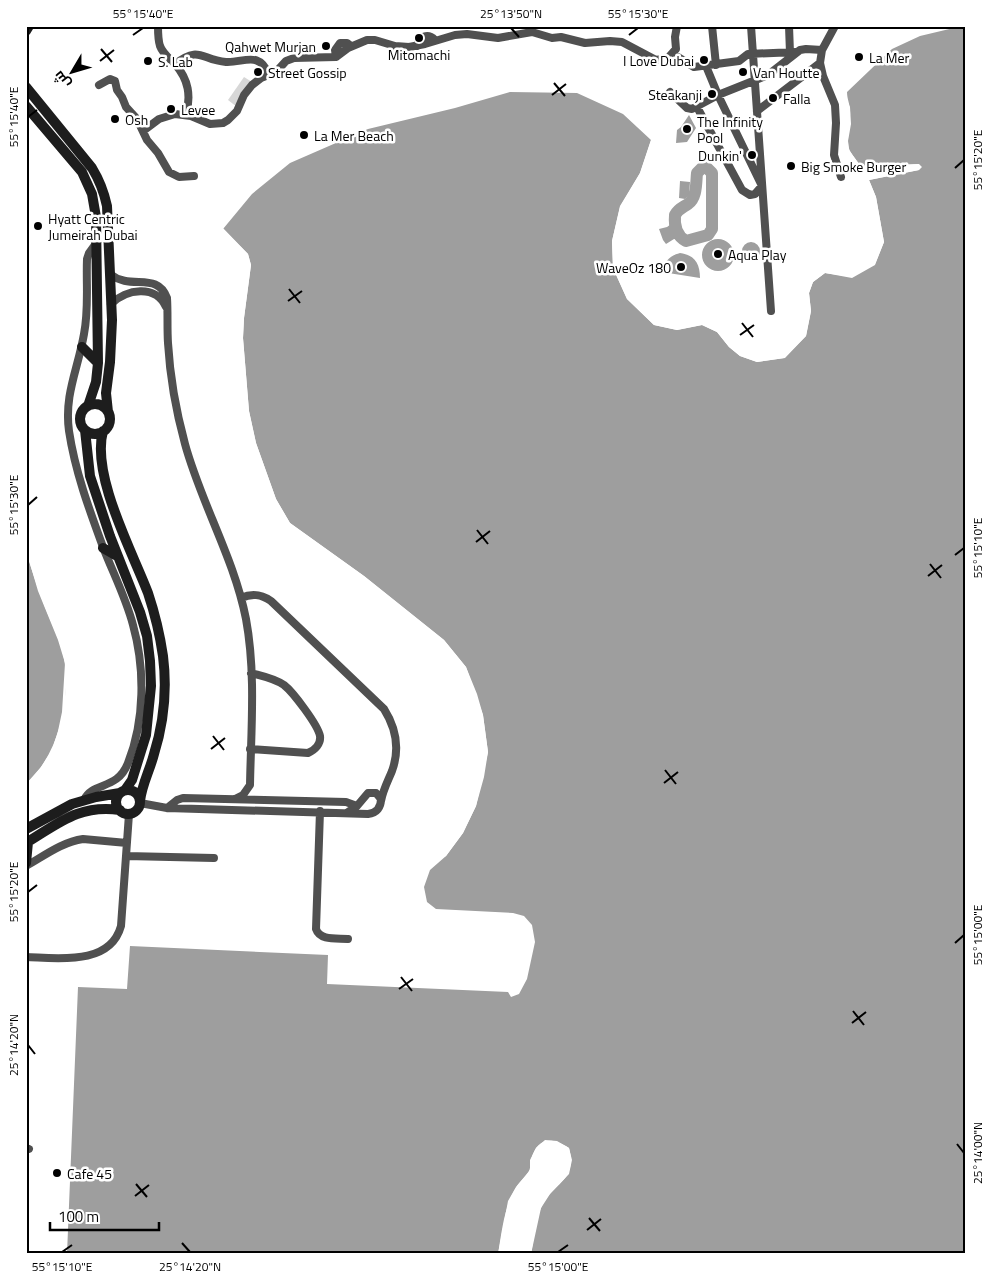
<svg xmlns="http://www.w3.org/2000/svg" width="992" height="1280" font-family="'Titillium Web',Cairo,sans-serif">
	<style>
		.green { fill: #d7d7d7 }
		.water { fill: #9e9e9e }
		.pier { fill: #fff }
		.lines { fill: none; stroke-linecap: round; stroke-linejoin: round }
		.river { stroke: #9e9e9e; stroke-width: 12 }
		.street { stroke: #505050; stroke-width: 8 }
		.secondary { stroke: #1d1d1d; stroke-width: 10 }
		.ticks { fill: none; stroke: #000; stroke-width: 2 }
		.poi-dot { fill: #000; stroke: #fff; stroke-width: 2 }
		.labels { text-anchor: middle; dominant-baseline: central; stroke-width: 5; stroke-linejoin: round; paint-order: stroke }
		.poi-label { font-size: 14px; fill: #000; stroke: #fff; text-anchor: start }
		.neatline { fill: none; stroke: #000; stroke-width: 2 }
		.ticks-label { font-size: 12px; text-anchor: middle; fill: #000 }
	</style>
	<rect width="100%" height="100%" fill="#fff"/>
	<path class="green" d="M244 77 252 82 237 107 228 100Z"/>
	<path class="water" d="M962 26H966V1254H531C534 1239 535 1221 541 1208 552 1182 578 1182 569 1148 552 1137 537 1137 531 1160 530 1163 531 1167 529 1171 526 1177 520 1181 517 1186 504 1206 502 1231 498 1254H67L78 987 127 989 130 946 328 955 327 984 508 992 511 997 519 994 527 979 535 942 532 925 524 916 513 913 436 909 427 902 424 887 430 870 446 856 463 833 476 806 488 752 483 715 466 667 444 640 364 576 290 523 276 499 256 443 249 411 243 338 244 318 251 265 248 254 223 229 252 194 290 163 368 129 455 108 510 92 577 93 623 114 651 140 640 173 620 207 612 241 613 268 627 299 654 325 677 330 702 325 717 332 729 347 740 356 757 362 784 358 806 336 811 311 809 293 813 282 825 273 852 277 875 264 884 242 876 197 869 180 919 170V164L861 167C858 162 853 156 850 151 845 140 851 123 850 111 850 104 847 99 847 92L892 49 920 36Z
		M689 115 696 128 687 142 676 143 677 130 681 127Z
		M680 181 690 182 689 195 685 199 679 198Z
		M674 222 677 230 682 239H674L666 244 663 240 659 229 667 227Z
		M702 255a16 16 0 1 1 32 0a16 16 0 1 1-32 0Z
		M742 251a9 9 0 1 1 18 0a9 9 0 1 1-18 0Z
		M680 253C695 255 700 264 700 278L662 272C665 261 669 256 680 253Z
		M26 552C32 571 38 589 45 607 52 625 63 645 65 665 69 706 58 755 26 784Z"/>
	<path class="pier" d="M845 90 847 101 850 107 851 124 848 141 849 150 861 167 919 164 922 167 919 170 869 180 876 197 884 242 875 265 852 278 825 273 813 282 809 293 811 311 806 336 785 358 757 362 740 356 729 347 717 332 702 325 677 330 654 325 627 299 613 268 612 241 620 206 640 173 652 137 654 141 642 174 622 207 614 241 615 267 629 297 655 322 677 327 703 323 718 330 730 345 742 354 757 360 783 356 804 335 809 311 806 293 811 280 825 271 851 275 873 263 882 242 874 198 867 179 919 167 860 169 847 151 845 142 848 124V108L844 101Z
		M222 227 248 254 251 265 244 318 243 338 249 411 256 443 276 499 290 523 364 576 444 640 466 667 477 694 483 715 488 752 484 777 476 806 463 833 446 856 437 861 444 854 461 831 473 806 481 776 486 752 481 716 474 695 463 668 442 642 363 578 288 525 274 501 253 444 247 412 241 338 242 317 248 265 246 256 222 231Z
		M26 550 29 551 41 590 61 640 67 663 65 712 61 732 54 751 44 768 26 787V784L41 767 52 750 58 731 62 712 65 663 58 640 38 591Z
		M545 1140 557 1141 569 1148 572 1160 569 1174 550 1194 541 1208 531 1254H529L538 1207 548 1193 566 1173 570 1160 567 1150 557 1143H546L538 1149 533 1161 532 1171 518 1188 511 1202 500 1254H498L508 1201 516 1187 530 1170V1160L536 1148Z"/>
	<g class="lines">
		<path class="river" d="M702 168H707L712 173V229L708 235 686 241C677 236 674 226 675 215 678 209 682 208 688 204 697 198 696 183 697 173Z"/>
		<path class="street" d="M158 26C158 33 158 40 160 46 163 54 169 58 175 64 189 80 191 96 186 115
			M712 26 716 65
			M751 26 771 311
			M789 26 790 53
			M835 26 822 50 820 63 823 76 835 105 836 123 834 155 841 177
			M417 46C419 36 428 33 435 40
			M673 54 694 67 739 61 748 54 796 52
			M336 57 335 50 340 43H347L351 46
			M175 64C200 45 201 60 226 62 244 63 259 50 269 75
			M99 85 110 79 115 81 117 90 122 97 126 107 137 119 147 140 158 153 169 172 179 177 194 176
			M670 92 687 108 692 109 718 95 768 75 800 50 806 49 822 50
			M697 107 742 190 750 195 755 194 762 186 718 95 706 66
			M757 111 820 63
			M143 131 159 119 175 114 191 116 210 124 223 123 228 120 237 111 244 95 252 85 261 78 276 72 286 61 294 58 336 57 348 48 367 40H375L395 46 409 47 425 44 455 35 467 34 498 38 532 32 552 38 561 37 585 43 610 41 622 42 656 60 668 58 676 49 675 37 677 26
			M110 274C131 291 157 271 167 298 168 313 167 328 168 343 170 377 176 411 185 444 201 503 234 558 246 619 256 673 251 730 250 785L243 795 235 799
			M111 304C126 289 156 284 166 307
			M241 598C252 593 261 594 271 601L384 709C396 728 400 749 392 771 388 781 383 790 381 801
			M250 749 308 753C315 750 321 744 320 736 318 725 293 692 284 685 274 678 262 676 251 673
			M84 800C93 781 117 791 128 763 145 720 145 668 133 625 126 598 113 573 103 547 89 509 75 471 69 431 64 395 78 369 84 334 89 309 86 284 87 259L89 253 97 242
			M140 803 167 808 368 814C377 813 381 807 381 799L376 793H368L357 806 348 812
			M167 808 177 800 183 798 346 802 357 806
			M320 811 316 929C320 941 337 938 348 939
			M126 856 214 858
			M26 866C44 856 62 842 83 839L127 843
			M26 957C58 958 110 966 121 926L129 814
			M26 1148 29 1149"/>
		<path class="secondary" d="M26 31 29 26
			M26 87 92 168C100 181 104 192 107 206L112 320 110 362 106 393 108 412
			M26 106 82 172 92 194 96 217 98 363 96 382 88 406
			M82 347 98 363
			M80 419a15 15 0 1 1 30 0a15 15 0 1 1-30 0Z
			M85 430 90 476 110 536 140 612 147 636 150 661 151 686 146 735 132 780 125 790
			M103 431C91 475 132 551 148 593 155 614 160 635 163 656 167 688 164 722 154 754 150 770 142 784 140 801
			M103 548 117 556
			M116 802a12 12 0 1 1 24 0a12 12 0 1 1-24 0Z
			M26 829 72 804 96 797 120 793
			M26 843C59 823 80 804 120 810
			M26 863 28 842"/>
	</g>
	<path class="ticks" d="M511 28 519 37M133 35 143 28M629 35 638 28M101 49 112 62M100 61 114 50M554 83 565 96M552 95 566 84M28 117 37 110M955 168 964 160M289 289 300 303M288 301 302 291M742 323 753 337M740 335 754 325M28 505 37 497M477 530 488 544M476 542 490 531M955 555 964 548M930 564 941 578M928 576 942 565M213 736 224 750M211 749 225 738M665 770 676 784M664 783 678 772M28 892 37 885M955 943 964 935M401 977 412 991M399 989 413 979M853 1011 864 1025M852 1023 866 1012M28 1045 35 1054M957 1144 964 1153M136 1184 147 1197M135 1196 149 1185M589 1218 600 1231M587 1230 601 1219M182 1243 190 1252M62 1252 72 1245M558 1252 568 1245"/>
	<g class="poi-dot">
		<circle cx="419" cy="38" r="5"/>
		<circle cx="326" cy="46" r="5"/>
		<circle cx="859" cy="57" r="5"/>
		<circle cx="704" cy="60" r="5"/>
		<circle cx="148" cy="61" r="5"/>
		<circle cx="258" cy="72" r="5"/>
		<circle cx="743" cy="72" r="5"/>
		<circle cx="712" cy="94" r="5"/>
		<circle cx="773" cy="98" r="5"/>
		<circle cx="171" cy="109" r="5"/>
		<circle cx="115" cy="119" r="5"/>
		<circle cx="687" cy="129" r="5"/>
		<circle cx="304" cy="135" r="5"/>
		<circle cx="752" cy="155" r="5"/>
		<circle cx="791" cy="166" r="5"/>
		<circle cx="38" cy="226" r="5"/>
		<circle cx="718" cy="254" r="5"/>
		<circle cx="681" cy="267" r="5"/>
		<circle cx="57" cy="1173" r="5"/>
	</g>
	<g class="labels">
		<g class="poi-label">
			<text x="316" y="46" text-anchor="end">Qahwet Murjan</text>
			<text x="419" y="54" text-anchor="middle">Mitomachi</text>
			<text x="869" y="57">La Mer</text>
			<text x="694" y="60" text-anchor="end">I Love Dubai</text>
			<text x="158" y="61">S. Lab</text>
			<text x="268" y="72">Street Gossip</text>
			<text x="753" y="72">Van Houtte</text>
			<text x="702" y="94" text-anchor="end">Steakanji</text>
			<text x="783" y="98">Falla</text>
			<text x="181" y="109">Levee</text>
			<text x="125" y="119">Osh</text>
			<text x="697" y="121">The Infinity<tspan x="697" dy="16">Pool</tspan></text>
			<text x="314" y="135">La Mer Beach</text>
			<text x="742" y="155" text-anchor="end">Dunkin'</text>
			<text x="801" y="166">Big Smoke Burger</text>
			<text x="48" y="218">Hyatt Centric<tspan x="48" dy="16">Jumeirah Dubai</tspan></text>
			<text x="728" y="254">Aqua Play</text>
			<text x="671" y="267" text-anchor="end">WaveOz 180</text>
			<text x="67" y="1173">Cafe 45</text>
		</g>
	</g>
	<rect width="992" height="1280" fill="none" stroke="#ffffff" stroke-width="55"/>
	<g transform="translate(72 72) rotate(232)" stroke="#ffffff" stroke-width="4" paint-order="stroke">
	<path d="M0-4L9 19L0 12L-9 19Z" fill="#000000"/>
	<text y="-8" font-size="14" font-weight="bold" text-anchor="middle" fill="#000000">ش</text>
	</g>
	<path d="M50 1222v8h109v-8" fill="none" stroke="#000000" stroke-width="2.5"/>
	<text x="58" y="1222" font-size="15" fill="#000000" stroke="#ffffff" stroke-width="4" paint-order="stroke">100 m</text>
	<rect x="28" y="28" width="936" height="1224" class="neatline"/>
	<g class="ticks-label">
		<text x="143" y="18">55°15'40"E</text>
		<text x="511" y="18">25°13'50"N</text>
		<text x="638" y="18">55°15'30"E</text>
		<text transform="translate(14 117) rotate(-90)" y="4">55°15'40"E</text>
		<text transform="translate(978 160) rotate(-90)" y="4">55°15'20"E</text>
		<text transform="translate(14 505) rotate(-90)" y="4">55°15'30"E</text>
		<text transform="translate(978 548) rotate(-90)" y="4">55°15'10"E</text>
		<text transform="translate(14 892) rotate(-90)" y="4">55°15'20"E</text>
		<text transform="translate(978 935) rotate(-90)" y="4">55°15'00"E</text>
		<text transform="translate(14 1045) rotate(-90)" y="4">25°14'20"N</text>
		<text transform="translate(978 1153) rotate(-90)" y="4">25°14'00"N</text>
		<text x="62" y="1271">55°15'10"E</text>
		<text x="190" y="1271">25°14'20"N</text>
		<text x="558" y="1271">55°15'00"E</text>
	</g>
</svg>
